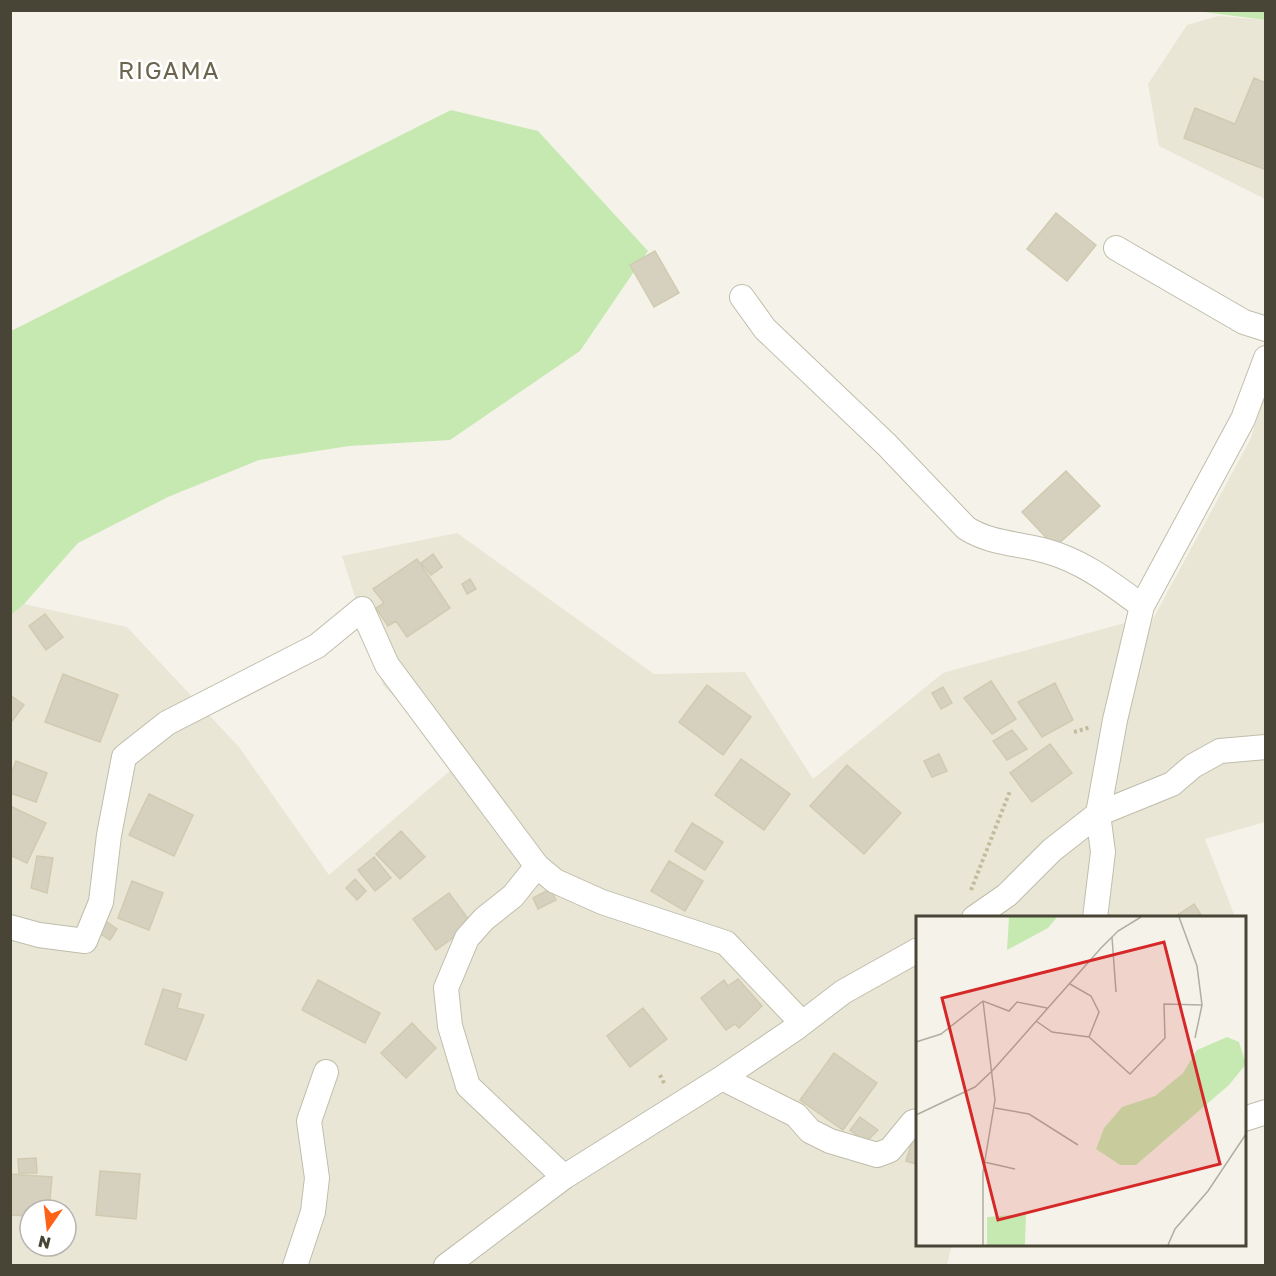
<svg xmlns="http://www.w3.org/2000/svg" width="1276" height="1276" font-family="'Golos Text',sans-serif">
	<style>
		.residential { fill: #e9e6d6; fill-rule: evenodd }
		.green { fill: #c6e9b1 }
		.building { fill: #d6d1be; stroke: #d1cab1; stroke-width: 1.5 }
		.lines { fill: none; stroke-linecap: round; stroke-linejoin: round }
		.minor-casing { stroke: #c0bdab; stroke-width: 26 }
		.path { stroke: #c2bc9c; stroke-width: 4; stroke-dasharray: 3 3; stroke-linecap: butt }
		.minor { stroke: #fff; stroke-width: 24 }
		.labels { text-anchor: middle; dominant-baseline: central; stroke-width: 5; stroke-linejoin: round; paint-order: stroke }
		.quarter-label { font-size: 24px; letter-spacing: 1.5px; fill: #6b654e; stroke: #fff }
		.inset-road { fill: none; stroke: #b0ada2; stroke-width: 1.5 }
		.view { fill: #d62828; fill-opacity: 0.15; stroke: #d62828; stroke-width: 3 }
		.inset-edge { fill: none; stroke: #484537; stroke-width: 3 }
	</style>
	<rect width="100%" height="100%" fill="#f5f3e9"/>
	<path class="residential" d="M1218 16 1265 20V199L1159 146 1148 84 1187 25Z
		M1265 395V822L1205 839 1235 917 918 918V1244L952 1245 947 1265 11 1266 10 615 24 604 127 627 239 747 329 875 459 763 383 685 342 556 457 533 654 674 745 672 813 779 943 673 1128 622 1149 626 1250 440ZM30 1210H66V1246H30Z"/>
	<path class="green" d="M1197 11H1265V20Z
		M451 110 538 131 648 251 580 351 450 440 349 446 259 460 168 497 78 543 24 604 11 615V331Z"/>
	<path class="building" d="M1254 78 1266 83V170L1184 138 1195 108 1235 124Z
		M1056 213 1096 245 1067 281 1027 249Z
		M655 251 679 293 654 307 630 265Z
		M1066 471 1100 506 1055 547 1022 512Z
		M433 554 442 567 431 575 421 563Z
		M417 559 450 608 407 637 396 621 388 626 376 608 384 603 373 589Z
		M470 579 476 589 467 594 462 584Z
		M45 614 63 637 46 650 29 626Z
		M63 674 118 695 100 742 45 722Z
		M991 681 1016 719 992 734 964 698Z
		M1055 683 1073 720 1042 737 1018 702Z
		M707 685 751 717 723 755 679 722Z
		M943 687 952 703 941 709 932 693Z
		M10 695 24 705 10 724Z
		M1012 730 1027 749 1007 760 993 741Z
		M1050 744 1072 773 1032 802 1010 773Z
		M939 754 947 771 932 777 924 761Z
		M741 759 790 794 764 830 715 795Z
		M16 761 47 773 36 802 10 793V777Z
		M847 765 901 813 864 854 810 806Z
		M149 794 193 815 174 856 129 835Z
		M10 806 46 823 27 863 10 855Z
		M692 823 723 842 705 870 675 851Z
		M401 831 425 857 400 879 376 854Z
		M37 856 53 858 47 893 31 888Z
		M374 857 391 878 375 891 358 870Z
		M669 861 703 881 685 911 651 891Z
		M355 879 366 891 357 900 346 888Z
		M132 881 163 893 149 930 118 918Z
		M550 889 556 900 538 909 533 898Z
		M449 893 472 924 436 950 413 919Z
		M1194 904 1203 918H1177L1176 916Z
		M107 922 117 929 110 940 99 933Z
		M738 979 762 1006 739 1028 735 1024 726 1030 701 998 724 980 728 986Z
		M318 980 380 1013 365 1043 302 1010Z
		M163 989 181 994 177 1008 204 1015 186 1060 145 1044Z
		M643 1008 667 1039 630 1067 607 1036Z
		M412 1023 436 1048 406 1078 381 1053Z
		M834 1053 877 1083 843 1130 800 1100Z
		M860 1117 878 1130 866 1142 850 1130Z
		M917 1125 918 1126V1165L906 1161Z
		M36 1158 37 1173H19L18 1159Z
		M100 1171 140 1174 136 1219 96 1215Z
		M10 1174 52 1177 49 1210H30V1216L10 1215Z"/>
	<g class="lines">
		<defs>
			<path id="minor" d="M1116 248 1244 322 1266 329
				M742 297 765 329 887 445 966 528C991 544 1018 543 1046 551 1083 561 1112 584 1142 606
				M537 866 513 896 484 919 467 938 446 988 450 1026 468 1086 564 1177
				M974 918 1007 895 1052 850 1098 814 1172 784 1193 766 1220 751 1266 747
				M1095 918 1103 852 1098 814 1115 720 1142 606 1243 419 1266 358
				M10 927 39 935 85 941 101 902 109 835 124 757 167 723 317 646 362 609 387 665 537 866 555 881 602 902 726 943 802 1023
				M722 1078 796 1115 810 1131 830 1141 877 1155 890 1150 913 1122 918 1121
				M1244 1119 1266 1112
				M295 1266 313 1212 317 1178 309 1121 326 1072
				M446 1266 564 1177 722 1078 796 1028 843 992 918 950"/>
		</defs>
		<use href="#minor" class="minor-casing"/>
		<path class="path" d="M1074 732 1091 727
			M971 890 1010 791
			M660 1075 665 1085"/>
		<use href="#minor" class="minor"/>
	</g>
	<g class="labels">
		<g class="quarter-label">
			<text x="169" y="69">RIGAMA</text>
		</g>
	</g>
	<g transform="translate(916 916)">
		<rect width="330" height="330" fill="#f5f3e9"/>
		<path d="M93 1H141L132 12 91 34ZM311 121 323 126 330 148 313 169 220 249H204L180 233 188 212 206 191 239 180 267 157 281 134ZM110 298 109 329H71V301Z" fill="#c6e9b1"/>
		<path class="inset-road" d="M196 21 200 76M154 68 175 80 183 96 173 121M120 105 136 116 173 121 214 158 249 122 248 88 286 89 281 50 263 1M279 122 286 89M0 126 25 118 67 85 93 95 101 86 131 92M79 192 113 198 162 229M0 199 59 171 77 154 185 32 202 15 225 1M68 246 99 253M67 329V256L79 184 67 85M252 329 259 313 292 275 330 218"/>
		<path class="view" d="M248 26 304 248 82 304 26 82Z"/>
		<rect width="330" height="330" class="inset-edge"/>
	</g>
	<rect width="1276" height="1276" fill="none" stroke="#484537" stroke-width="24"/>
	<g transform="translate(48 1228) rotate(194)"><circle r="28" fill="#ffffff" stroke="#b6b5af" stroke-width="1.5"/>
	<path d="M0-4.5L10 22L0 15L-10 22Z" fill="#fe6216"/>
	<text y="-9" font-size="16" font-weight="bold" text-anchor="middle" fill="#484537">N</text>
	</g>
</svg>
